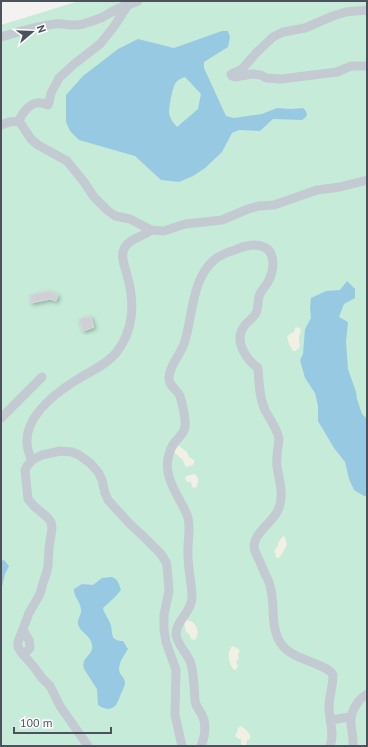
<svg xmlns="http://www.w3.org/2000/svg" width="368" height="747" font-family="'PT Sans',sans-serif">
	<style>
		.green { fill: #c6ebd9 }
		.sand { fill: #f2efe4 }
		.water { fill: #98c9e2; fill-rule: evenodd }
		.building { fill: #cfd0d5; stroke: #d6d7dc; filter: url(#shadow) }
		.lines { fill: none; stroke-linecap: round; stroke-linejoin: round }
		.minor { stroke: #c4cad1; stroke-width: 9 }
	</style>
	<defs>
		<filter id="shadow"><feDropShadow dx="2" dy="2" stdDeviation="2" flood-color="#0004"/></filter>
	</defs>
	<rect width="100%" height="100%" fill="#f3f2f1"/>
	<path class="green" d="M79 1H367V746H1V25Z"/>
	<path class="sand" d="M296 327 301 329C301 333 299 335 299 339 299 346 302 347 295 351H293L289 344 287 337 290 334 294 332 295 328Z
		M179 446 187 452 189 457 194 460V463L193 465 187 467 185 466 183 460 175 453V450Z
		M194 474C199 476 199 483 196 487L194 488 192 487 191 482H187L185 479 186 476 191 475Z
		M283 536 285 537 287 545 280 557 277 558 276 557C275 551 273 550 278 546V543Z
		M186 620C196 621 201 631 195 640L191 639 190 635 186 632 184 623Z
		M232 646 235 647 240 650 238 655 239 658 236 662 238 666 236 670 233 669C228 662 227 653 232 646Z
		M241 726C245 729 252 734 250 739L247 740 246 745 245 746H243L241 744V739H238L235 736 237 732 238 728Z"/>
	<path class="water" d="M222 31H228L230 37 228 47 204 62V68L226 116 234 118 262 114 277 108 291 109 303 108 305 110 307 114 306 117 302 120 273 119 260 131 239 130 232 133 222 152 205 168 193 176 179 182 161 180 135 156 79 140 70 131 66 122V95L83 76 118 49 138 39 174 48ZM185 77 201 94 198 109 177 127C173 123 170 118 169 113 169 107 172 89 175 84 177 80 181 78 185 77Z
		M347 281 355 289V298L344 304 339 317 348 322 346 342 348 369 356 392 357 399 362 414 367 419V496H364L354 490 349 479 345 462 334 448 318 421V406L315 393 305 378 300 360 303 354 305 329 311 318 310 307 311 298 326 291 340 290Z
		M4 560 9 566 5 574 1 591V561Z
		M112 577C118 579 119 584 121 590L115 597 103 608C104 614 108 617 110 623 114 631 108 641 123 641L128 649C124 656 120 660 119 669 119 675 125 677 125 683 125 685 123 689 122 692 120 695 119 700 117 703 113 711 104 710 98 705L97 689 95 686 84 669C80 657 94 656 92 645 90 634 80 633 78 624 77 619 82 615 81 609 80 601 73 596 74 589L82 584 93 585 102 578Z"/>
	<path class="building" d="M48 291 58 295 56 301 50 299 31 303 30 295Z
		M90 316 94 327 83 331 79 319Z"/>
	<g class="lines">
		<path class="minor" d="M367 10 346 12 333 16 305 28 283 32 273 37 257 52 242 69 231 74 232 76 235 77 252 74 261 75 266 78 281 79 337 72 351 66H367
			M1 37C19 32 37 26 55 24 64 23 74 27 83 24 90 22 96 20 103 17 111 12 119 7 128 5
			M19 121 31 139 38 145 67 161 84 182 94 197 107 210 115 216 130 219 151 230 164 231 185 224 222 220 248 209 259 206 274 205 317 190 340 187 367 180
			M1 125 9 122 19 121C22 113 31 101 41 103 43 103 45 104 48 105L49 103 51 93 59 78 73 65 100 44 113 28 128 5 138 1
			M1 418 42 377
			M32 460C13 425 52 395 78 379 91 371 106 365 116 353 134 331 135 302 127 275 125 266 120 257 124 249 129 238 143 237 151 230
			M23 630 29 640 30 648 23 655
			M330 720 350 717
			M88 746 60 706 50 686 42 678 34 667 21 652 18 647V642L29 613 40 594 43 583 47 571 48 566 49 548 52 528 51 522 47 517 35 507 28 499 25 470 27 466 32 460 42 455 60 451 72 452 79 455 90 463 98 472 102 480 105 493 108 500 129 523 144 537 161 554 166 562 167 566 169 591 164 615V630L166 642 176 670 175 715 182 746
			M201 746C205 736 207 725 202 715 199 710 196 706 195 701 194 689 194 675 191 664 188 653 177 646 176 634 176 620 191 613 192 598 192 584 188 569 188 555 187 543 191 530 188 518 184 504 170 488 168 472 166 463 169 450 174 443 178 438 184 434 185 427 186 419 182 401 179 394 175 389 168 384 169 377 170 365 180 355 184 344 193 317 191 280 214 260 220 255 228 252 235 250 243 246 255 243 264 247 276 252 274 270 269 280 267 285 262 289 260 294 257 300 259 307 256 313 253 319 246 322 243 328 234 342 247 360 258 368 259 382 259 397 265 410 270 420 277 428 279 439 278 448 276 458 277 466 279 480 284 494 279 508 274 522 255 531 254 546 254 552 256 553 258 558 260 561 261 565 263 569 265 575 269 580 270 586 276 605 269 628 282 645 294 661 327 663 333 675 333 686 329 697 329 707 329 720 335 734 330 746
			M353 746C354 729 346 722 356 705 359 700 362 697 367 694"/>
	</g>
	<rect width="368" height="747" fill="none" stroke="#4b525c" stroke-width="4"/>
	<g transform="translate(32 32) rotate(71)" stroke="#ffffff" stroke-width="3" paint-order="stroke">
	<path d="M0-3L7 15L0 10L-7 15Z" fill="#4b525c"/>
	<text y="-6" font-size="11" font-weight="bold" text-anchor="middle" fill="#4b525c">N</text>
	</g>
	<path d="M14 727v6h97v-6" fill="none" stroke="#4b525c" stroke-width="2"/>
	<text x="20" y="727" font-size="12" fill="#4b525c" stroke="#ffffff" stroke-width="3" paint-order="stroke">100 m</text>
</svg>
